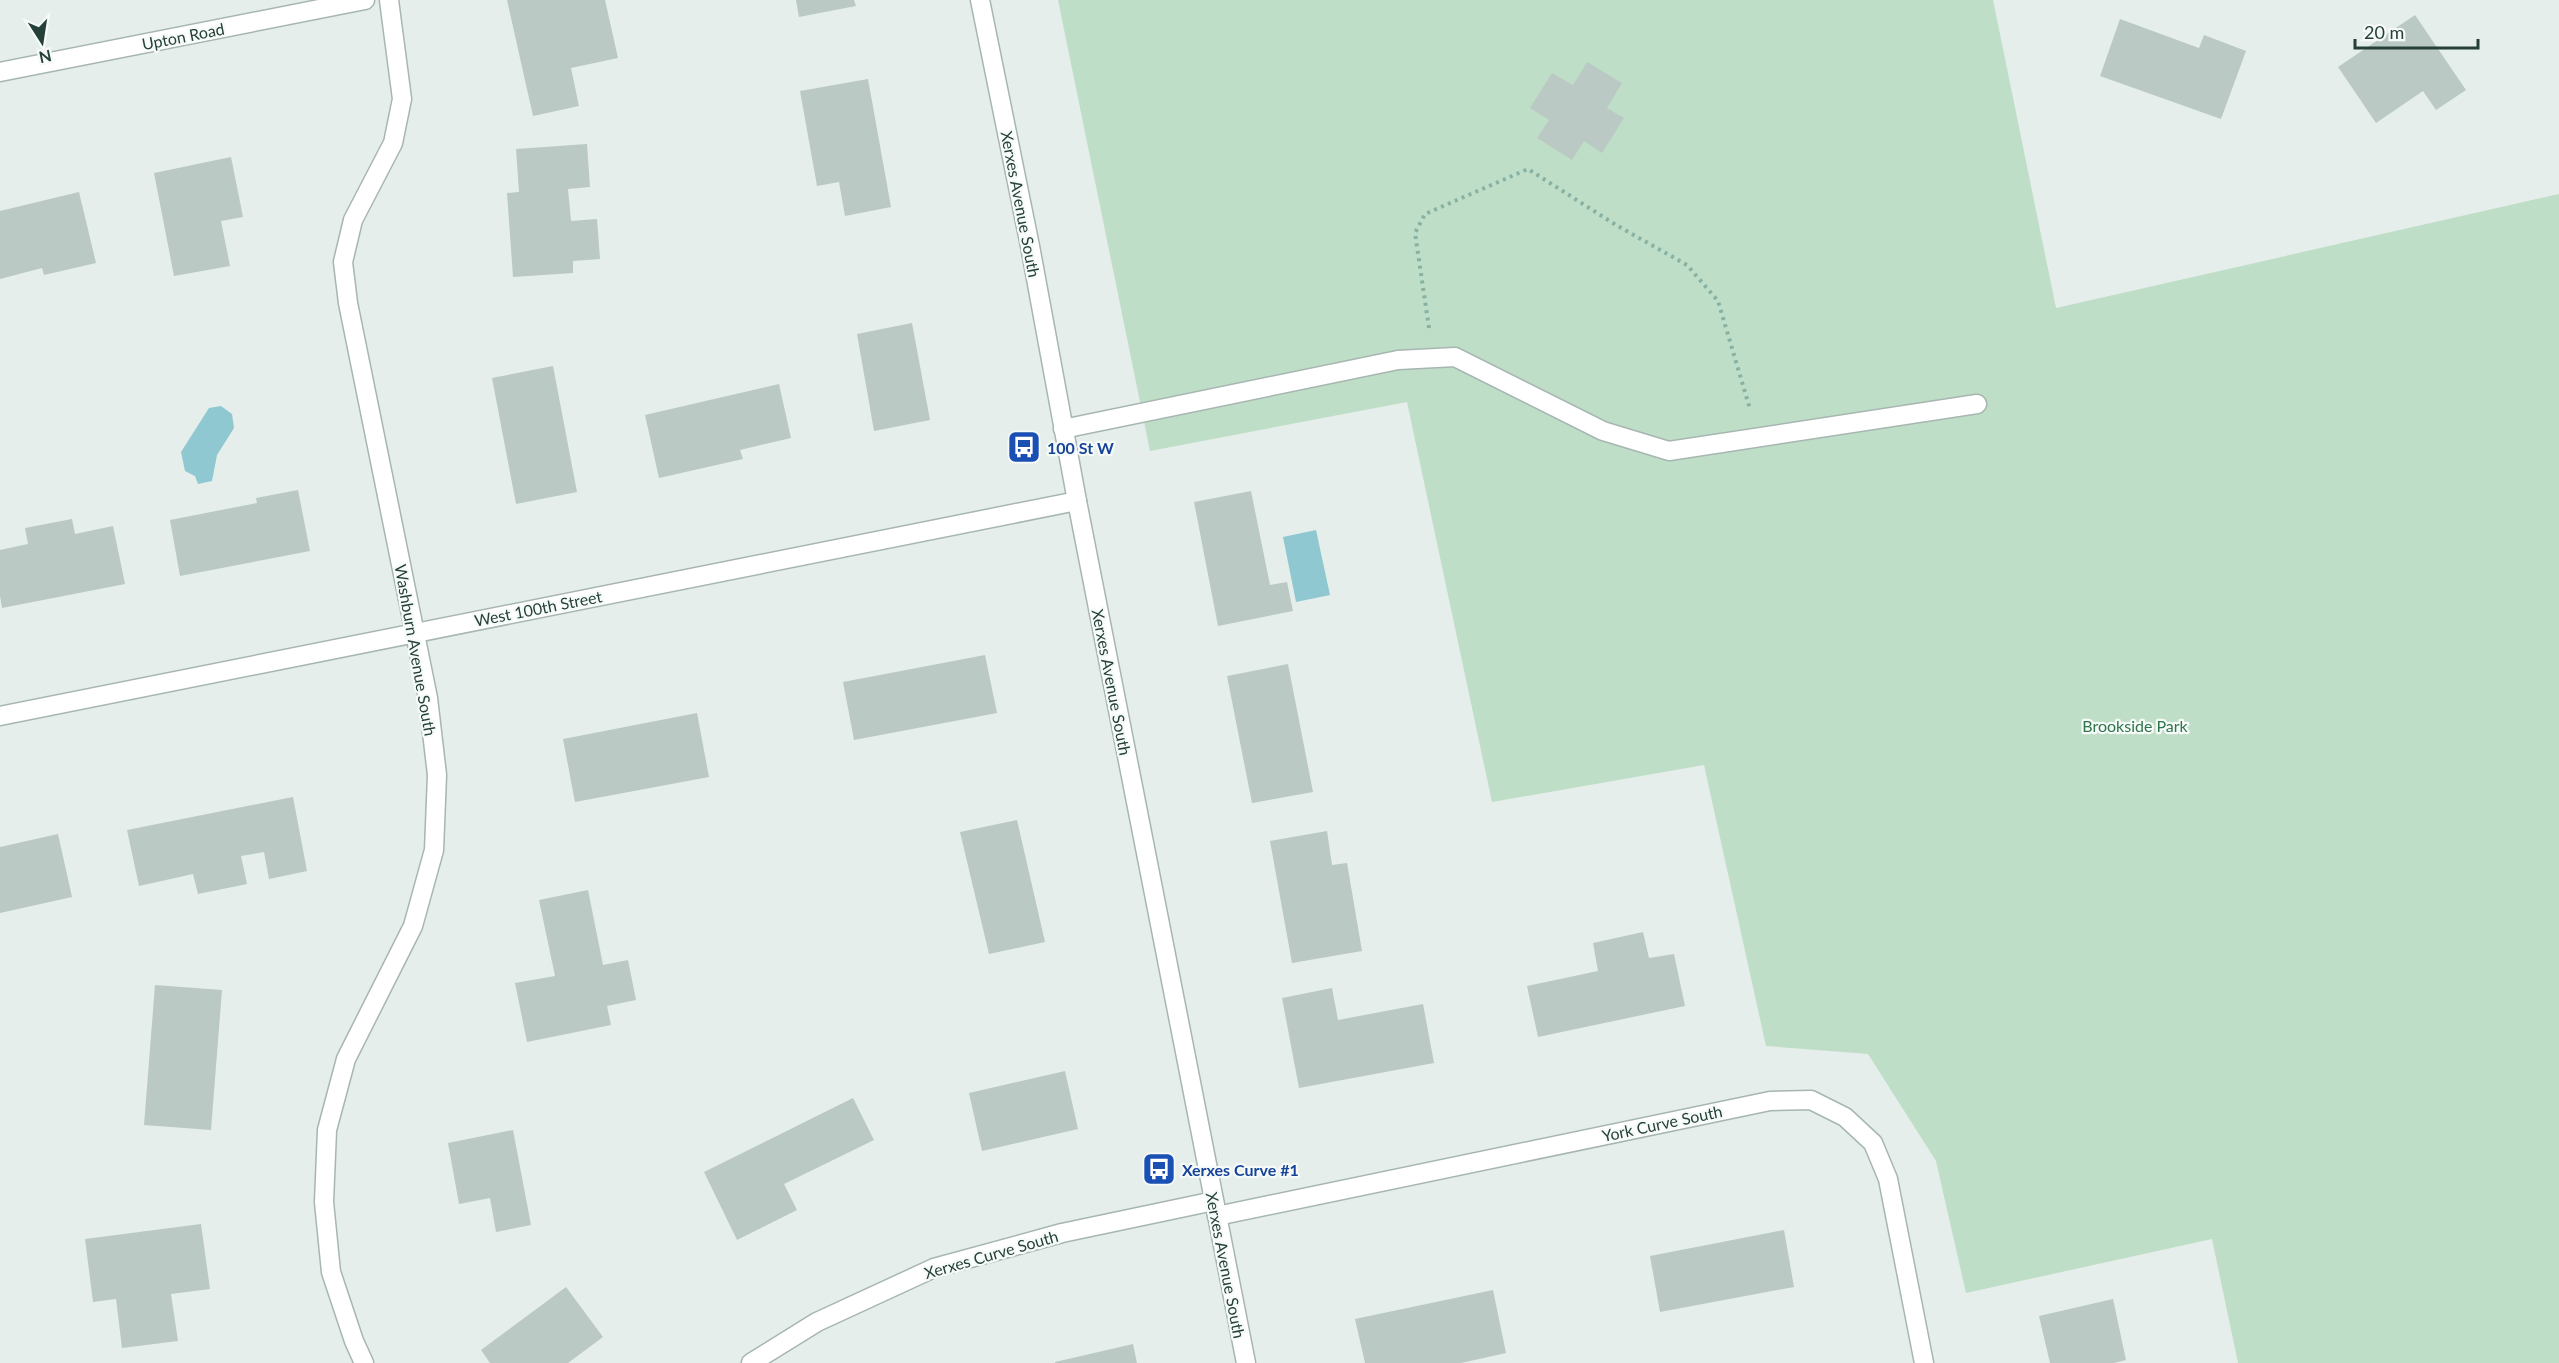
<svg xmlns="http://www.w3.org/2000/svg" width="2559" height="1363" font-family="Lato,sans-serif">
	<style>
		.green { fill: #bfdec7 }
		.water { fill: #8fc8d1 }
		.building { fill: #bac9c3 }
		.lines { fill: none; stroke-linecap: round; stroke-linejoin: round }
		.service-casing { stroke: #a7b6b1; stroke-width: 21 }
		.minor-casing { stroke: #a7b6b1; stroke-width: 21 }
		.tertiary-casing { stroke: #a7b6b1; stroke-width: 21 }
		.path { stroke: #86b1a3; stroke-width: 4; stroke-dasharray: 3 4.5; stroke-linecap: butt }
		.service { stroke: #fff; stroke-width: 18 }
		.minor { stroke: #fff; stroke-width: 18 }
		.tertiary { stroke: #fff; stroke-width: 18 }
		.labels { text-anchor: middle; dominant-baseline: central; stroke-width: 4.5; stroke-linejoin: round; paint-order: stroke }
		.street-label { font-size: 16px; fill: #244038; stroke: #f6faf8 }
		.transit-label { font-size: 16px; font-weight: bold; fill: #164399; stroke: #f6faf8; text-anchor: start }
		.park-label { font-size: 16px; fill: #2f764a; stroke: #f6faf8 }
	</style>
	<rect width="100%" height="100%" fill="#e5eeea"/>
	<path class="green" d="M1058 0H1993L2056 308 2559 194V1363H2238L2212 1239 1966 1293 1936 1161 1868 1054 1766 1046 1704 765 1492 802 1407 402 1150 451Z"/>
	<path class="water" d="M221 406 232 414 234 428 217 455 212 481 198 484 195 476 185 471 181 452 209 408Z
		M1316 530 1330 595 1296 602 1283 537Z"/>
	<path class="building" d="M507 0H605L618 58 571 68 579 106 533 116Z
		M796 0H854L856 6 799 17Z
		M2415 15 2466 90 2436 110 2423 91 2376 123 2338 67Z
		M2120 19 2199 48 2204 35 2246 51 2221 119 2100 76Z
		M1587 62 1622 83 1607 108 1624 118 1602 153 1584 141 1572 160 1537 138 1549 120 1530 108 1552 73 1573 85Z
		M868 79 891 207 845 216 839 182 817 186 800 91Z
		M587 144 590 187 568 189 571 221 597 219 600 259 573 261V273L513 277 507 193 519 192 516 149Z
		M231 157 243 217 221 221 230 266 174 276 154 173Z
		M79 192 96 263 44 275 42 268 0 279V211Z
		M912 323 930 420 874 431 857 334Z
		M553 366 577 492 516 504 492 378Z
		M779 384 791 438 740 450 743 459 659 478 645 415Z
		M298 490 310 551 180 576 170 520 257 503 256 498Z
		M1251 491 1270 585 1287 582 1293 611 1218 626 1194 502Z
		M72 519 75 534 113 526 125 584 2 608 0 596V550L28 544 25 528Z
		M985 655 997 713 854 740 843 682Z
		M1288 664 1313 792 1252 803 1227 676Z
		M697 713 709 777 575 802 563 739Z
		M293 797 307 871 269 879 264 852 241 856 247 884 198 894 193 874 139 886 127 830Z
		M1017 820 1045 942 989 954 960 832Z
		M1327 831 1332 865 1347 863 1362 951 1292 963 1270 841Z
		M58 834 72 897 0 913V847Z
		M588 890 603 965 628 960 636 1000 607 1006 611 1025 527 1042 515 983 555 976 539 900Z
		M1643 932 1649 958 1674 954 1685 1006 1538 1037 1527 986 1598 971 1593 943Z
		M155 985 222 990 211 1130 144 1125Z
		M1332 988 1338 1020 1423 1004 1434 1063 1299 1088 1282 998Z
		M1065 1071 1078 1129 982 1151 969 1093Z
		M853 1098 874 1140 784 1184 797 1210 737 1240 704 1172Z
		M513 1130 531 1225 496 1232 490 1198 459 1204 448 1143Z
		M201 1224 210 1289 171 1294 178 1341 122 1348 116 1299 93 1302 85 1239Z
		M1784 1230 1794 1287 1660 1312 1650 1256Z
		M566 1287 603 1337 568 1363H490L481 1350Z
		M1493 1290 1506 1353 1461 1363H1365L1355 1319Z
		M2113 1299 2126 1360 2114 1363H2050L2039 1316Z
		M1133 1344 1137 1363H1055V1362Z"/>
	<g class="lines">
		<defs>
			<path id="service" d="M1063 429 1398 360 1455 357 1603 431 1669 451 1977 404"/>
			<path id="minor" d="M0 72 365 0
				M0 716 1077 501
				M1217 1216 1770 1101 1811 1100 1845 1117 1873 1143 1888 1179 1924 1363
				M364 1363 354 1341 331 1272 324 1202 327 1130 346 1059 413 926 434 850 437 775 428 698 348 303 343 262 353 220 393 143 402 99 389 0
				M751 1363 817 1322 934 1268 1062 1233 1214 1201"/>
			<path id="tertiary" d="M980 0 1030 246 1077 501 1246 1363"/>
		</defs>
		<use href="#service" class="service-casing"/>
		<use href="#minor" class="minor-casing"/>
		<use href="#tertiary" class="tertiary-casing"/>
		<path class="path" d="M1429 328 1415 233 1425 214 1528 169 1616 225 1687 265 1718 301 1750 409"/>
		<use href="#service" class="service"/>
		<use href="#minor" class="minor"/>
		<use href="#tertiary" class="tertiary"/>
	</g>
	<defs>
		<symbol id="bus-square" viewBox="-11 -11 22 22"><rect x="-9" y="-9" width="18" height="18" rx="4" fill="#1a4fb4" stroke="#f6faf8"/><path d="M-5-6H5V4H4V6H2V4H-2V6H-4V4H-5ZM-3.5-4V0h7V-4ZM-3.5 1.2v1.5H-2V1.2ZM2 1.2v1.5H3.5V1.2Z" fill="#fff"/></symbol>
	</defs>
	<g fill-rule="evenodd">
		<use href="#bus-square" x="1005" y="428" width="38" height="38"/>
		<use href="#bus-square" x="1140" y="1150" width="38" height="38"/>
	</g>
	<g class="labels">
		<g class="street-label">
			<text transform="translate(183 36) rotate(-11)">Upton Road</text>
			<text transform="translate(1021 204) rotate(79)">Xerxes Avenue South</text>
			<text transform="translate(538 608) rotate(-11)">West 100th Street</text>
			<text transform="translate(416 650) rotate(80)">Washburn Avenue South</text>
			<text transform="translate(1112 682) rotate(79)">Xerxes Avenue South</text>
			<text transform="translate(1662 1123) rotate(-12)">York Curve South</text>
			<text transform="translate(991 1254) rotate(-16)">Xerxes Curve South</text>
			<text transform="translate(1226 1265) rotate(79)">Xerxes Avenue South</text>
		</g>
		<g class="transit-label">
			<text x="1047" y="447">100 St W</text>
			<text x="1182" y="1169">Xerxes Curve #1</text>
		</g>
		<g class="park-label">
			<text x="2135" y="725">Brookside Park</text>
		</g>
	</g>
	<g transform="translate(42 42) rotate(168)" stroke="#f6faf8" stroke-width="4.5" paint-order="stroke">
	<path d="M0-4.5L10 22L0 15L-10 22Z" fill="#244038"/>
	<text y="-9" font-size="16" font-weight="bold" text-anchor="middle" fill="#244038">N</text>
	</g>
	<path d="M2355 39v9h123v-9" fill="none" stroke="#244038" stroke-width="3"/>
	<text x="2364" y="39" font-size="18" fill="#244038" stroke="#f6faf8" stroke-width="4.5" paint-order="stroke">20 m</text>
</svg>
